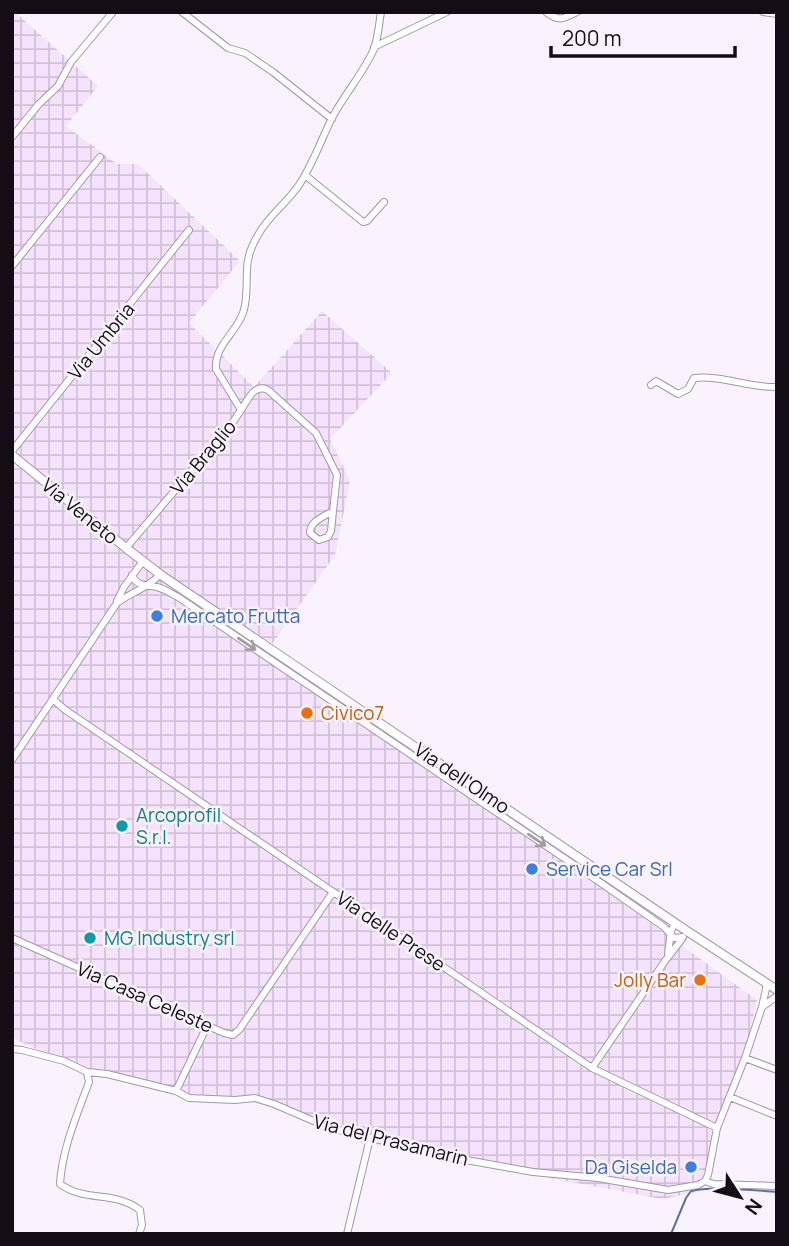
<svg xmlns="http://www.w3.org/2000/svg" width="789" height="1246" font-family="Manrope,sans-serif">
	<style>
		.industrial { fill: url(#industrial-grid) }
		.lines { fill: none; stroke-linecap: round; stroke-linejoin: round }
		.stream { stroke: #59729e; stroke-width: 2 }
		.minor-casing { stroke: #a594ad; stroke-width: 8 }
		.major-casing { stroke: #a594ad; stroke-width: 10 }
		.minor { stroke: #fff; stroke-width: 6 }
		.major { stroke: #fff; stroke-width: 8 }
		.oneway { stroke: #a19ea2 }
		.shop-dot { fill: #3f7fe0; stroke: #faf3fe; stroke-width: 2.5 }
		.food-dot { fill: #e8710a; stroke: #faf3fe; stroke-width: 2.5 }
		.culture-dot { fill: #0f9aa8; stroke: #faf3fe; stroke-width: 2.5 }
		.labels { text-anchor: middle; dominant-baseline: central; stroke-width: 5; stroke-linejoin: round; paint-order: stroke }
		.street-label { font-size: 19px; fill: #140d16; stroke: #faf3fe }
		.shop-label { font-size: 19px; fill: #366cbe; stroke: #faf3fe; text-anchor: start }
		.food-label { font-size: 19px; fill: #c56008; stroke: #faf3fe; text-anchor: start }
		.culture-label { font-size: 19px; fill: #0d838f; stroke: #faf3fe; text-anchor: start }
	</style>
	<defs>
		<pattern id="industrial-grid" width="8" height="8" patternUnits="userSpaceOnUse" patternTransform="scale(1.75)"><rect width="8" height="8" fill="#f5e3fe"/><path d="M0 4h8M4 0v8" fill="none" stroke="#d1c2d9"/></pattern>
	</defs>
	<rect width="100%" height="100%" fill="#faf3fe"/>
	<path class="industrial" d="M12 12H15L98 86 66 126 117 164H138L240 261 189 323 254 387 322 311 392 373 330 439 350 481 335 555 270 647 757 1000 740 1073 697 1192 662 1199 363 1143 260 1102 173 1094 87 1072 12 1038Z"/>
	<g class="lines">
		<path class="stream" d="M671 1234 686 1198 691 1191C719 1186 749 1190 777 1192"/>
		<defs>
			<path id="minor" d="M182 12 228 48 245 53 273 72 332 119
				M546 12C559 22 563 19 577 12
				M763 12 777 14
				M374 47 447 12
				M12 137 38 105 58 86 71 62 113 12
				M305 175 363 222 367 221 384 202
				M12 266 100 157
				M651 385 656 381 678 394 688 389 694 378C723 375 749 388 777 387
				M241 410C248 400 254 383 268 390L316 433 337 475 333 511C323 517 310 521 310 533L319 540 328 537 331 531 333 511
				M12 451 189 230
				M126 548 233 422 241 410 216 369C214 346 236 333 243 313 248 299 246 285 247 270 247 258 252 245 258 235 268 216 287 203 299 185 313 164 321 140 332 118 344 95 364 72 374 49 378 38 379 24 381 12
				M132 575C137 587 146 585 157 587 165 589 172 594 178 597L601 883 664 927 674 938 683 937
				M117 601 124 587 143 561
				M53 699 64 709 592 1068 717 1128
				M12 760 117 603C131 592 149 588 160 574
				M12 938 224 1033 233 1035 239 1030 333 892
				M668 954 671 931 675 923
				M762 1007 777 996
				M12 1049 22 1050 64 1061 87 1072 107 1074 176 1091 189 1098 235 1100 255 1098 274 1104 330 1128 455 1158 533 1172 598 1178 668 1190 698 1185 705 1181 713 1184 777 1186
				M745 1058 777 1070
				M592 1068 665 961 682 939
				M87 1072 89 1082C77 1115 62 1149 60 1184 86 1203 114 1190 140 1210L142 1225 139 1234
				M176 1091 207 1026
				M730 1097 777 1116
				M705 1181 708 1175 717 1128 745 1058 762 1007 767 984
				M347 1234 370 1138"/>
			<path id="major" d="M12 455 126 548 161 575 687 931 777 990"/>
		</defs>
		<use href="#minor" class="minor-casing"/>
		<use href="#major" class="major-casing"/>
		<use href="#minor" class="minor"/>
		<use href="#major" class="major"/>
	</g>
	<defs><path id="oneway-shaft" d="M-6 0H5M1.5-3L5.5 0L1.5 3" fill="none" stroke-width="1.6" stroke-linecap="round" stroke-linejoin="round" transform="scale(1.75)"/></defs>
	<g class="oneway">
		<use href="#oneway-shaft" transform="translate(247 644) rotate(34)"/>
		<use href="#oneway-shaft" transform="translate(537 840) rotate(34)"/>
	</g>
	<g class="shop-dot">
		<circle cx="157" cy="616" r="7"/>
		<circle cx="532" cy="869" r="7"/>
		<circle cx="691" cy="1167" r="7"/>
	</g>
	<g class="food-dot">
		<circle cx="307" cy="713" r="7"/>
		<circle cx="700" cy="980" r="7"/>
	</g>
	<g class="culture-dot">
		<circle cx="122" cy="826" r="7"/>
		<circle cx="90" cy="938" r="7"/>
	</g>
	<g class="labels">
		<g class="street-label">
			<text transform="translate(101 341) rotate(-51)">Via Umbria</text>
			<text transform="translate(203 457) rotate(-50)">Via Braglio</text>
			<text transform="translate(80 511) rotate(39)">Via Veneto</text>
			<text transform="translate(462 778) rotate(34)">Via dell'Olmo</text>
			<text transform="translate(391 931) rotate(34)">Via delle Prese</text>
			<text transform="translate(145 997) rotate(24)">Via Casa Celeste</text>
			<text transform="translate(391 1140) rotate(14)">Via del Prasamarin</text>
		</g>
		<g class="shop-label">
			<text x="171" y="616">Mercato Frutta</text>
			<text x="546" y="869">Service Car Srl</text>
			<text x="677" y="1167" text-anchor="end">Da Giselda</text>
		</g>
		<g class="food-label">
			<text x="321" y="713">Civico7</text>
			<text x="686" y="980" text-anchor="end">Jolly Bar</text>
		</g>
		<g class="culture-label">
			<text x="136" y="815">Arcoprofil<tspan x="136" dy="22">S.r.l.</tspan></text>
			<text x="104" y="938">MG Industry srl</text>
		</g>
	</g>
	<rect width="789" height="1246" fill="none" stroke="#140d16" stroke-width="28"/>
	<g transform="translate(740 1197) rotate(126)" stroke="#faf3fe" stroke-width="5" paint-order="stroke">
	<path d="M0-5L12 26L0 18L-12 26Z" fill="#140d16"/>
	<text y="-10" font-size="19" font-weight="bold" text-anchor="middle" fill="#140d16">N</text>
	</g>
	<path d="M551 46v10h184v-10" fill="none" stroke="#140d16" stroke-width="3.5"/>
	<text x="562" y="46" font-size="21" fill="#140d16" stroke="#faf3fe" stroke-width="5" paint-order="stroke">200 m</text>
</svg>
